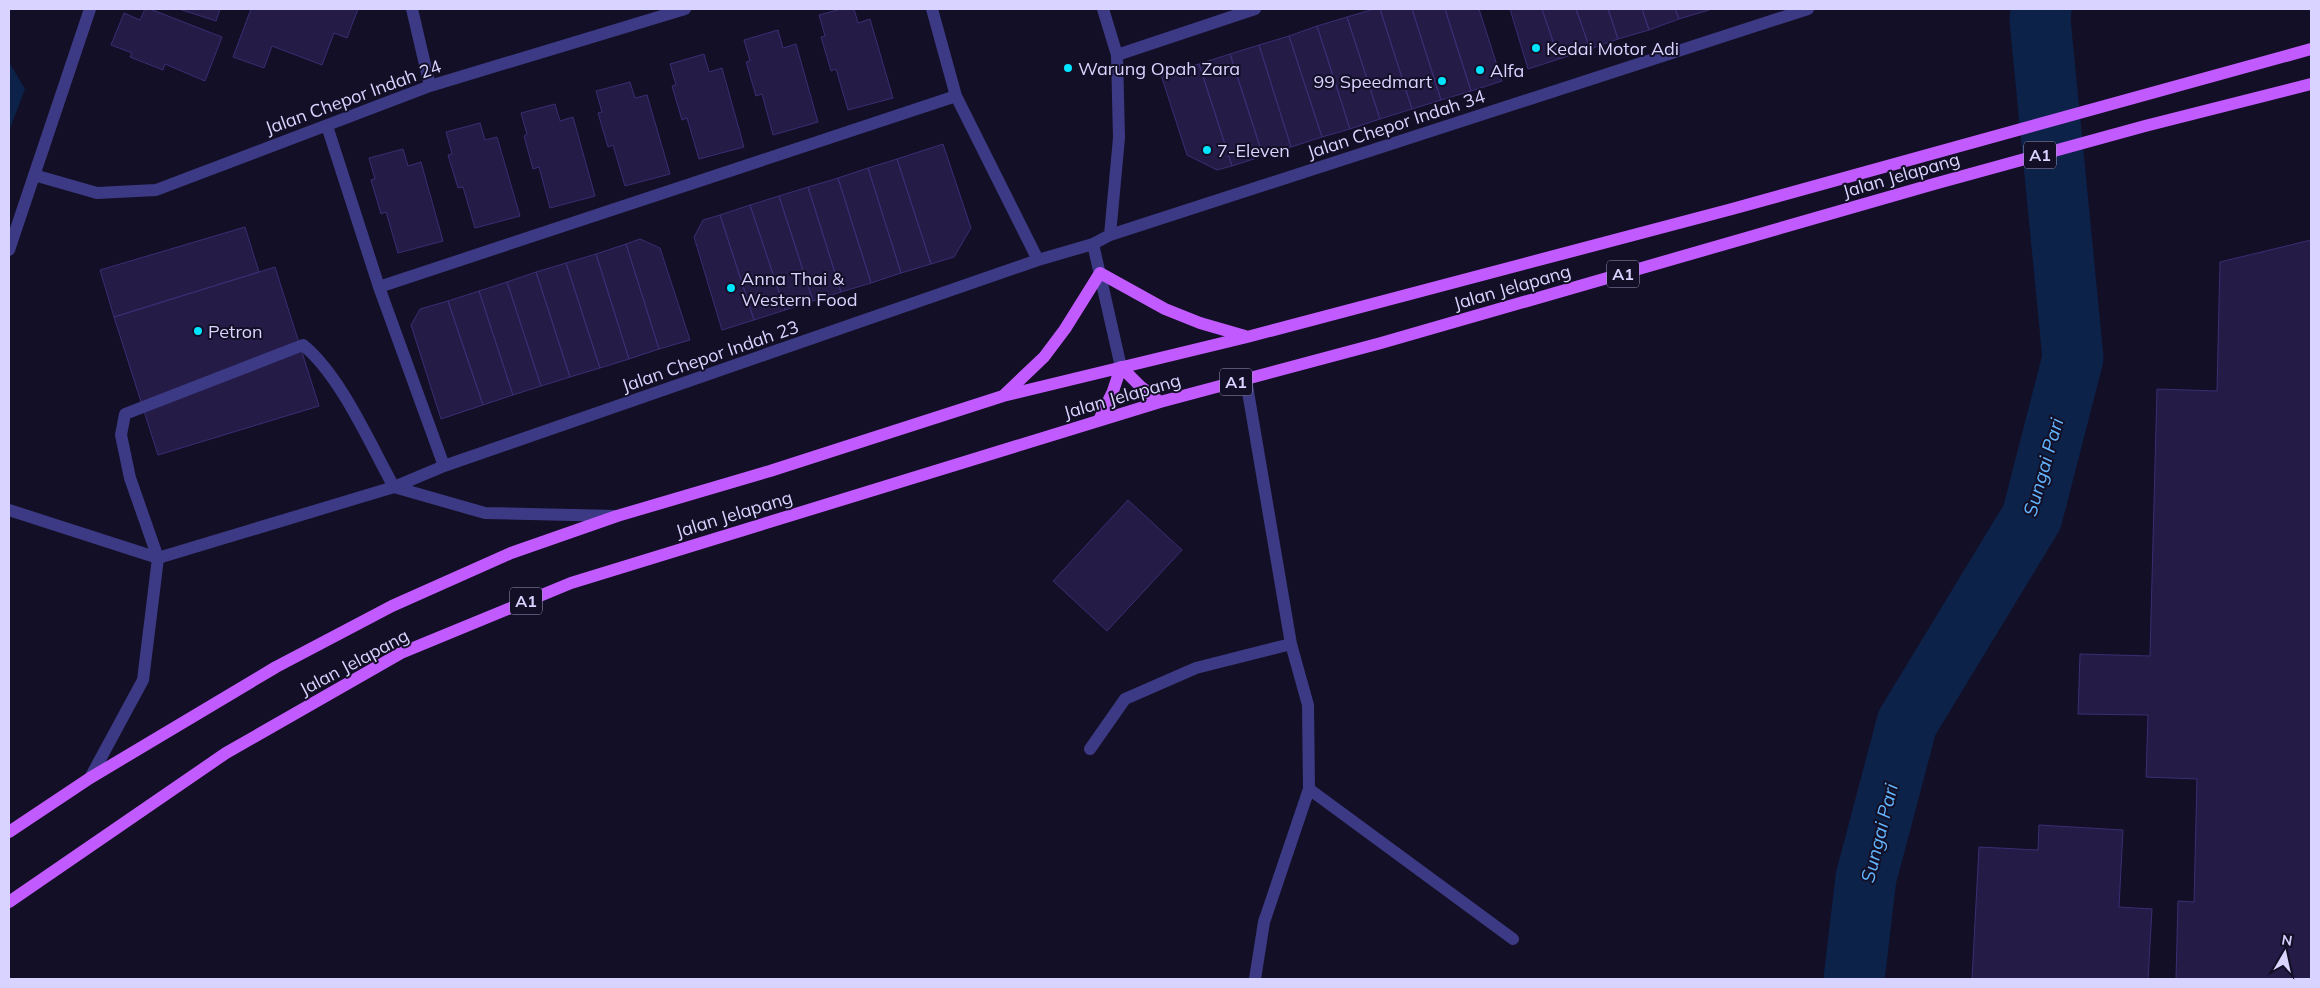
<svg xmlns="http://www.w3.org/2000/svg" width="2320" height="988" font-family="Mulish,sans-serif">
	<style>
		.water { fill: #0c2248 }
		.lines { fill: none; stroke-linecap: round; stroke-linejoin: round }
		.river { stroke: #0c2248; stroke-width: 61 }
		.building { fill: #241b47; stroke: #3b2d73 }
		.minor { stroke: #3d3a85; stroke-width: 12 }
		.major { stroke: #c25bff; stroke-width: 12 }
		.poi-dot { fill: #00e5ff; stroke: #130f26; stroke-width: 2 }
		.labels { text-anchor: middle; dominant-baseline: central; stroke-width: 4; stroke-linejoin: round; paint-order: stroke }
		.shield { fill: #130f26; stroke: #9e99be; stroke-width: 1 }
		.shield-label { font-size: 16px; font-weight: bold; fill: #d9d4ff }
		.poi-label { font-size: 18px; fill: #d9d4ff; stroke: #130f26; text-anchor: start }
		.street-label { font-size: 18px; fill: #d9d4ff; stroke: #130f26 }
		.water-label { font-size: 19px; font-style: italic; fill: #62b6ff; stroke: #130f26 }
	</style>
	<rect width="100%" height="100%" fill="#130f26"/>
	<path class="water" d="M9 62 25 89 9 131Z"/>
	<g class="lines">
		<path class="river" d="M1854 979 1866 878 1907 723 2032 517 2073 358 2040 20 2041 9"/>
	</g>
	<path class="building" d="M145 9H150L222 37 205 81 165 64 163 70 130 57 132 53 111 45 124 13 140 20Z
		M179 9H220L216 21Z
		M251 9H358L347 38 334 33 322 65 272 46 264 68 233 57Z
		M841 9H854L858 23 870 19 893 98 848 110 836 69 831 71 821 37 825 36 819 15Z
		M1374 9H1380L1412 109 1380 119 1347 17Z
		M1380 9H1412L1441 100 1412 109Z
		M1412 9H1445L1471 91 1441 100Z
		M1445 9H1479L1502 81 1471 91Z
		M1510 9H1542L1559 59 1528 69Z
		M1542 9H1576L1590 49 1559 59Z
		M1576 9H1608L1618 39 1590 49Z
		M1608 9H1642L1649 30 1618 39Z
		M1642 9H1675L1679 19 1649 30Z
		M1675 9H1709V10L1679 19Z
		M1347 17 1380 119 1350 129 1317 26Z
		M1317 26 1350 129 1322 137 1289 36Z
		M778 30 783 48 796 44 818 122 773 135 762 94 756 96 746 62 750 61 744 40Z
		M1289 36 1322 137 1291 147 1259 45Z
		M1259 45 1291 147 1263 156 1230 54Z
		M704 54 709 72 722 68 744 147 699 159 687 118 682 120 672 86 676 85 670 64Z
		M1230 54 1263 156 1232 166 1199 64Z
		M1199 64 1232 166 1217 170 1187 155 1161 75Z
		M630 82 635 98 647 95 670 174 625 186 613 145 608 147 598 113 602 112 596 91Z
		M555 104 560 121 573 117 595 196 550 208 539 167 533 169 524 136 527 134 521 113Z
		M480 123 485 140 497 137 520 216 475 228 463 187 458 188 448 155 452 154 446 132Z
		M943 144 971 228 954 257 931 264 897 159Z
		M403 149 408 166 421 162 443 241 398 253 386 212 381 214 371 180 375 179 369 158Z
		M897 159 931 264 901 273 868 168Z
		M868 168 901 273 871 283 838 178Z
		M838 178 871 283 841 292 808 187Z
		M808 187 841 292 813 301 779 196Z
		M779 196 813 301 785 310 750 205Z
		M750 205 785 310 754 320 720 215Z
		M720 215 754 320 722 330 694 237 703 220Z
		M245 227 259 272 114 317 100 270Z
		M640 239 660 248 690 340 659 349 626 244Z
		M2311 240V979H2176L2178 901 2194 902 2197 779 2146 777 2148 715 2078 714 2080 654 2150 656 2157 389 2217 391 2220 262Z
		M626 244 659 349 629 359 596 254Z
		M596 254 629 359 600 368 566 263Z
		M566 263 600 368 570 377 536 272Z
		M275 267 319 406 158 455 114 317Z
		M536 272 570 377 541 386 507 282Z
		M507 282 541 386 513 395 479 291Z
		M479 291 513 395 483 405 448 301Z
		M448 301 483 405 441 419 411 325 420 309Z
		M1128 500 1182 550 1107 631 1053 581Z
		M2039 825 2123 830 2119 907 2152 909 2148 979H1972L1979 847 2038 850Z"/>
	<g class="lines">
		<path class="minor" d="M412 9 430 86
			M932 9 956 96 1038 260
			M1103 9 1117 55 1119 138 1110 235
			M1117 55 1255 9
			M327 126 379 287 444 466
			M34 175 97 193 156 190 430 86 685 9
			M1093 244 1121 367
			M9 250 90 9
			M379 287 956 96
			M1246 380 1291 644 1308 705 1309 789 1264 922 1255 979
			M9 510 158 558 394 487 444 466 1038 260 1093 244 1110 235 1808 9
			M1090 749 1125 699 1196 668 1291 644
			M90 778 143 680 158 558 130 478 121 435 125 414 303 345C341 376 370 444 394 487L485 513 616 516
			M1309 789 1513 939"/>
		<path class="major" d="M1121 367 1140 386 1160 402
			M1004 395 1044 357 1065 329 1100 273 1165 309 1200 323 1245 336
			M1099 420 1113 391 1121 367
			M9 832 90 778 276 667 392 606 511 553 617 516 770 471 1003 396 1247 337 1732 209 2311 49
			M9 902 226 753 401 653 571 583 1160 402 1381 343 1934 184 2145 126 2311 84"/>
	</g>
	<g class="poi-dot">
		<circle cx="1536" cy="48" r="5"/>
		<circle cx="1068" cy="68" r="5"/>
		<circle cx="1480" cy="70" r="5"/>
		<circle cx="1442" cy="81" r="5"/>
		<circle cx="1207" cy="150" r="5"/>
		<circle cx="731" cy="288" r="5"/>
		<circle cx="198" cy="331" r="5"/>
	</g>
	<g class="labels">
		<g class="shield">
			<rect x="2024" y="141.5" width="32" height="27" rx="4"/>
			<rect x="1607" y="260.5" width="32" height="27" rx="4"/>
			<rect x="1220" y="368.5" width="32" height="27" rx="4"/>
			<rect x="510" y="587.5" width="32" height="27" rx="4"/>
		</g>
		<g class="shield-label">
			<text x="2040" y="155">A1</text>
			<text x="1623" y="274">A1</text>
			<text x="1236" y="382">A1</text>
			<text x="526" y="601">A1</text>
		</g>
		<g class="poi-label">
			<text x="1546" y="48">Kedai Motor Adi</text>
			<text x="1078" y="68">Warung Opah Zara</text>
			<text x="1490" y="70">Alfa</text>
			<text x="1432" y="81" text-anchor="end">99 Speedmart</text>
			<text x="1217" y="150">7-Eleven</text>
			<text x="741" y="278">Anna Thai &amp;<tspan x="741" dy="21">Western Food</tspan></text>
			<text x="208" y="331">Petron</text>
		</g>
		<g class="street-label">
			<text transform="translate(353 97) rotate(-20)">Jalan Chepor Indah 24</text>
			<text transform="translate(1396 124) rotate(-18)">Jalan Chepor Indah 34</text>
			<text transform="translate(1901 175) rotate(-16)">Jalan Jelapang</text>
			<text transform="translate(1512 287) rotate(-16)">Jalan Jelapang</text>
			<text transform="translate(710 356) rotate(-19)">Jalan Chepor Indah 23</text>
			<text transform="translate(1122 396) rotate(-16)">Jalan Jelapang</text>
			<text transform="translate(734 514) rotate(-17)">Jalan Jelapang</text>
			<text transform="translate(354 662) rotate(-28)">Jalan Jelapang</text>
		</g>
		<g class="water-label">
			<text transform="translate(2043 467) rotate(-74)">Sungai Pari</text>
			<text transform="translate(1879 833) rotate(-76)">Sungai Pari</text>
		</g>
	</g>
	<rect width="2320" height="988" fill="none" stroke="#d9d4ff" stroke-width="20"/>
	<g transform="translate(2285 953) rotate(9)" stroke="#130f26" stroke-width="4" paint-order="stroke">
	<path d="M0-4L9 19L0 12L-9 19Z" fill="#d9d4ff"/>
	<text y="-8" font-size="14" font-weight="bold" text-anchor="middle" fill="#d9d4ff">N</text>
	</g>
</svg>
